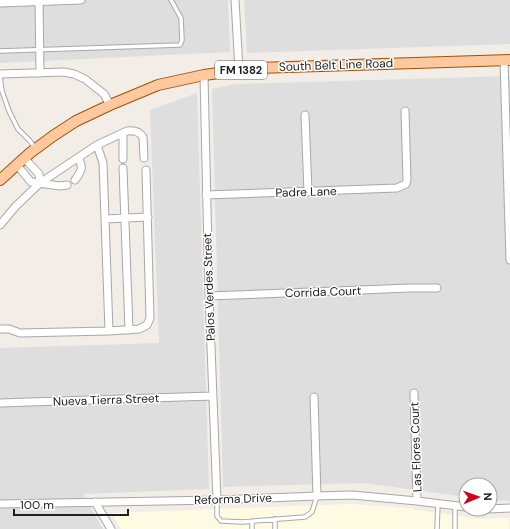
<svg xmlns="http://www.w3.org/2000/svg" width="510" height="529" font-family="'DM Sans',sans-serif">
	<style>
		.residential { fill: #dfdede }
		.education { fill: #fffbe3 }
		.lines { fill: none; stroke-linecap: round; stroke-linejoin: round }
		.service-casing { stroke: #a8a8a8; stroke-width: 5.5 }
		.minor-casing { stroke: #a8a8a8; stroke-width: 9 }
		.primary-casing { stroke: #9e5300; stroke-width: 12 }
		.service { stroke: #fff; stroke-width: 3.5 }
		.minor { stroke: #fff; stroke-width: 7 }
		.primary { stroke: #ffc89f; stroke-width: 10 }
		.labels { text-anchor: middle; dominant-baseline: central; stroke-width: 3; stroke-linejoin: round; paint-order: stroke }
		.shield { fill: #fff; stroke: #646464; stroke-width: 1 }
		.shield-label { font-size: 11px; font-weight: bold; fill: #212121 }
		.street-label { font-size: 12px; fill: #212121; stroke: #fff }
	</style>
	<rect width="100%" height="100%" fill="#f2ede7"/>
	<path class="residential" d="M0 0H228L230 52 0 63Z
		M244 0H510V44L247 53Z
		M510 76V501L490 500V485H466V497L364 483 223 487 212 89 236 84Z
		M197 93 209 489 83 494 103 529H0V348L159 343 150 110Z"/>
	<path class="education" d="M351 504 405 508 478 519 509 518V529H121L111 513Z"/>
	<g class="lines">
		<defs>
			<path id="service" d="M0 51 180 45 182 40 181 18 171 0
				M0 76 2 91 9 111 18 129 30 141 35 148
				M217 500V516L221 521 242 522 305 517 312 512 317 496
				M455 506V529
				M275 519V529
				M252 521V529
				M437 529 438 503"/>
			<path id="minor" d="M235 0 239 70
				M39 1 40 73
				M0 3 81 0
				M504 60 510 260
				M0 74 64 72 74 74 85 79 104 94 110 105
				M204 75 209 296 217 500
				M305 115 308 192
				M123 133V159
				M24 158 39 174 40 183
				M17 165 31 182 60 186 67 185
				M123 168 129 330
				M75 180C81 172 84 167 78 158
				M206 195 397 188 406 184 407 180 405 111
				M105 219 148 217
				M0 225 16 206 40 183 97 145 127 131C134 130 139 131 143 137L144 158
				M209 296 410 288H437
				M0 329H9L20 333 109 331 103 163 97 145
				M109 331 139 329 147 325 150 318 146 170
				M414 393 417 501
				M314 397 317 496
				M0 403 212 396
				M95 502 111 529
				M0 504 217 500 317 496 352 495 417 501 466 507
				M489 509 510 508"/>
			<path id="primary" d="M0 180 30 153 53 136 76 121 110 105 158 85 204 75 257 68 510 60"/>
		</defs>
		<use href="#service" class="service-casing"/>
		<use href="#minor" class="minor-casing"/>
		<use href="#primary" class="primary-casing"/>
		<use href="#service" class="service"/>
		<use href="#minor" class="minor"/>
		<use href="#primary" class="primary"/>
	</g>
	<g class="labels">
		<rect class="shield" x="215" y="61" width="52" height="18" rx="3"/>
		<g class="shield-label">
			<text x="241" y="70">FM 1382</text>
		</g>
		<g class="street-label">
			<text transform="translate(336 65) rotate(-2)">South Belt Line Road</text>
			<text transform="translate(306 192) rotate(-2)">Padre Lane</text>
			<text transform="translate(209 287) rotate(-92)">Palos Verdes Street</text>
			<text transform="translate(323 292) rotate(-2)">Corrida Court</text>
			<text transform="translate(106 400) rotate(-2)">Nueva Tierra Street</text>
			<text transform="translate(416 447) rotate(-92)">Las Flores Court</text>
			<text transform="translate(233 499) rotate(-2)">Reforma Drive</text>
		</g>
	</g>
	<g transform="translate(478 497) rotate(88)"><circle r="19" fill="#ffffff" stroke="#a6a6a6"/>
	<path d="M0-3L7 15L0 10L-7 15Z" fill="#d2001e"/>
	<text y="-6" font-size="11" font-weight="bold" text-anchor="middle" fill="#212121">N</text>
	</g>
	<path d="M14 509v6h114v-6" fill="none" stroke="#212121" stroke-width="2"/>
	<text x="20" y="509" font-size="12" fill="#212121" stroke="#ffffff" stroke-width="3" paint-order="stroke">100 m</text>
</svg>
